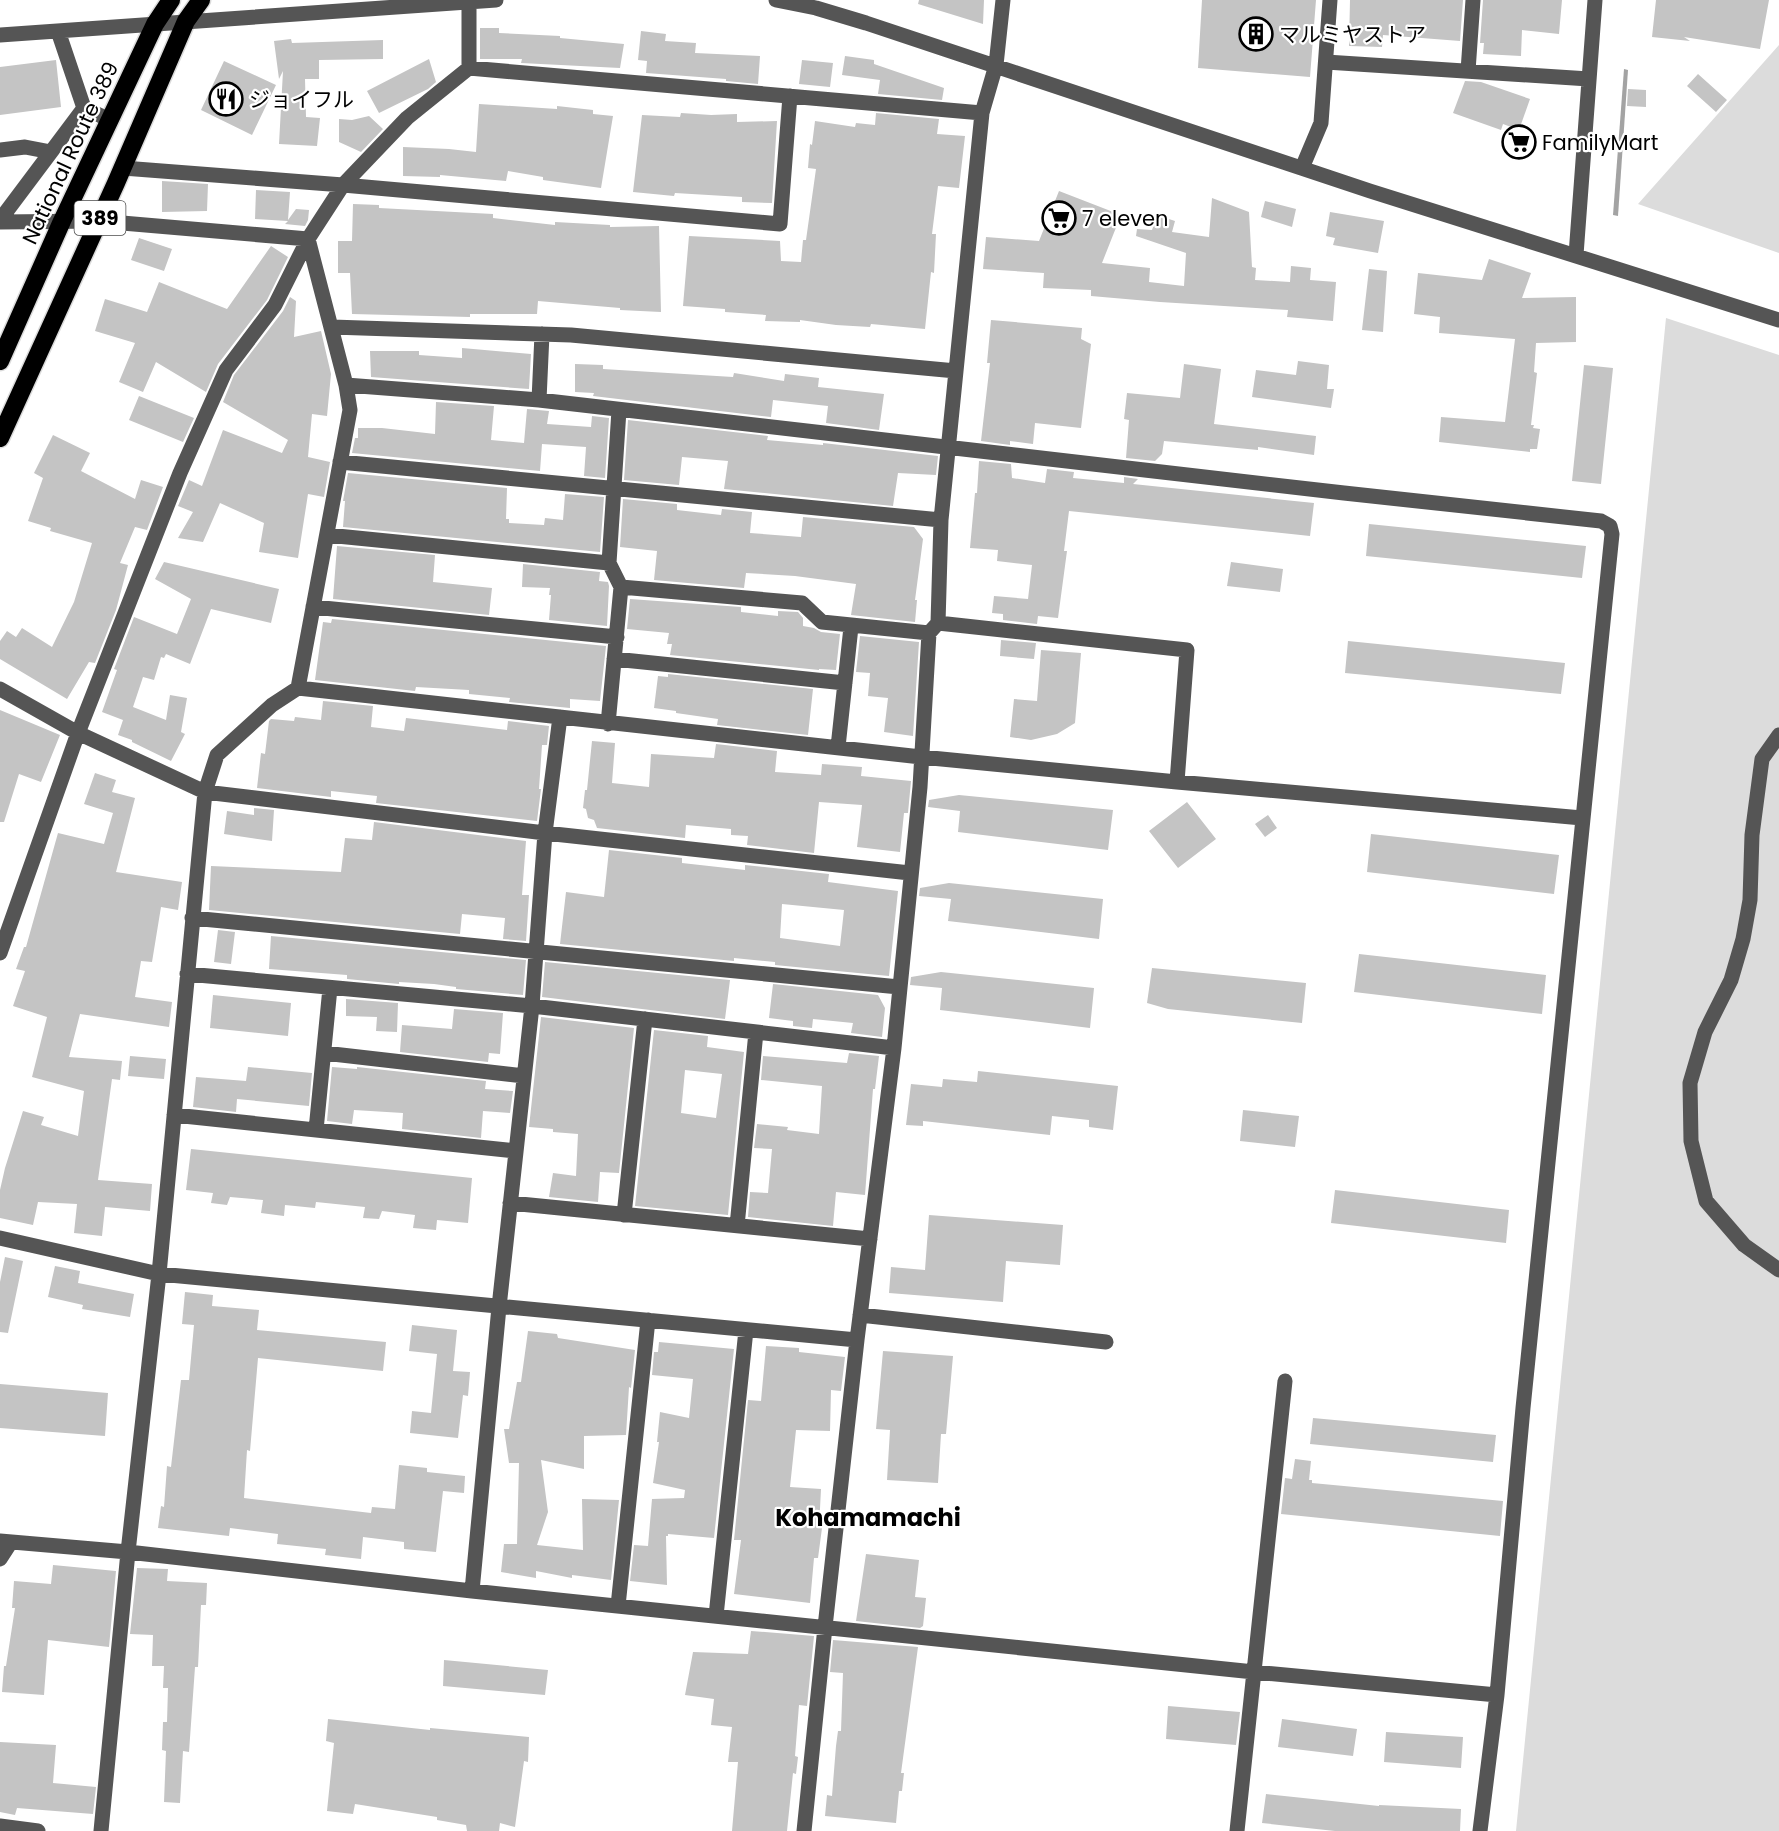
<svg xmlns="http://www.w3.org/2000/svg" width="1779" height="1831" font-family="Poppins,'Noto Sans JP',sans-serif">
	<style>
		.green { fill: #dcdcdc }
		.water { fill: #a3a3a3 }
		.building { fill: #c4c4c4; fill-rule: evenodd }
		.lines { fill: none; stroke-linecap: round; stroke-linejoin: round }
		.highway-casing { stroke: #dbdbdb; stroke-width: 21 }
		.minor { stroke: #555; stroke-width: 15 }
		.highway { stroke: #000; stroke-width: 18 }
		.labels { text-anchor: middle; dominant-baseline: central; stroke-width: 4.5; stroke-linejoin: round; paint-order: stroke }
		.shield { fill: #fff; stroke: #4c4c4c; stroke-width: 1.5 }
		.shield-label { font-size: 20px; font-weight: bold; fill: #000 }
		.poi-label { font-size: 21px; fill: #000; stroke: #fff; text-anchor: start }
		.street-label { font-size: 21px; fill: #000; stroke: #fff }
		.quarter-label { font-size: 24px; font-weight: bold; fill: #000; stroke: #fff }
	</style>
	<rect width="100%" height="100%" fill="#fff"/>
	<path class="green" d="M1779 45V253L1638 204Z
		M1666 318 1779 355V1831H1516Z"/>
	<path class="water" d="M1624 69 1628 70 1618 216 1613 215Z"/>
	<path class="building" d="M919 0H984L983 24 918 4Z
		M1202 0H1316L1310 77 1198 68Z
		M1350 0H1463L1460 41 1383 35 1382 47 1349 46Z
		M1483 0H1562L1559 34 1522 30 1521 56 1483 54 1484 43H1480Z
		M1656 0H1769L1760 49 1684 37 1690 41 1652 37Z
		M480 28H499V33L560 36V38L624 44 620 68 521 63 522 59H480Z
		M641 31 666 34 665 41 696 43 695 53 760 56 758 84 726 81V79L646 73 647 61 638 60Z
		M291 39 292 43 383 40V59L319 60V79H305L306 117 320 118 317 146 279 144 283 71 279 79 274 41Z
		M845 56 874 60V64L944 88 942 100 878 94 880 80 842 75Z
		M429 59 436 82 428 89 379 113 367 91Z
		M56 60 61 107 0 115V67Z
		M802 60 833 63 830 87 799 84Z
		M224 61 276 85 252 135 201 110Z
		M1698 74 1727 100 1716 112 1687 86Z
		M1465 81 1481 82 1530 99 1519 130 1503 124 1501 130 1453 113Z
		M1628 89 1646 90V107L1627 106Z
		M479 104 557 109V106L593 110V114L613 116 601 188 543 180V177L508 171 506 181 440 175V177L403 176V147L449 149 476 152Z
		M681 113 711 115 737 114V122L777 121 772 203 742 202V197L675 193 674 196 633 192 642 115 680 117Z
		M876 113 939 119 937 134 965 136 959 188 938 186 932 234H936L934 273 931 272 925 329 871 324 870 327 836 325 800 320V322L765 321 766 315 725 312V309L683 306 689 236 780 241 781 261 801 262 803 240H806L816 169 808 168 810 144 812 145 815 121 855 127 856 123 875 125Z
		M369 116 383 129 361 152 339 142V119L352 120Z
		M162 181 208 184 207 211 162 212Z
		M256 190 290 192 288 220 296 209 309 210 308 220 305 226 285 224 288 221 255 219Z
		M1059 191 1121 215 1102 263 1150 268 1149 282 1184 286 1186 253 1136 236 1137 229 1152 230 1157 215 1175 221 1172 232 1209 237 1212 198 1249 212 1252 267 1256 268 1255 280 1290 282 1291 266 1311 268 1310 280 1336 282 1333 321 1287 317 1288 310 1160 302 1091 296V290L1043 288 1044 273 983 269 986 237 1039 241Z
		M1265 201 1296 209 1292 227 1261 217Z
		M353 204 379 205V208L493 214V218L555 225V222L610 225V227L659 226 661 312 620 310V308L538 301 537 314H470V317L352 314 350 273H338V241H352Z
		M1330 212 1384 221 1378 253 1333 245 1335 238 1326 236Z
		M139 238 172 249 164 271 131 260Z
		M271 246 288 257 267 300 218 364 206 392 156 362 143 392 119 382 135 343 95 331 105 299 147 312 159 282 227 309Z
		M1489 259 1531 273 1522 298 1576 297V342L1536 343 1534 372 1537 373 1531 425H1534L1533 428 1540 429 1537 449H1530V452L1439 442 1441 417 1505 422 1515 339 1439 333 1440 317 1414 314 1418 273 1482 280Z
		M1369 269 1387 271 1383 332 1362 330Z
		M290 297 296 301 294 337 321 331 331 374 327 416 312 414 308 457 330 462 324 497 308 494 298 558 259 552 264 523 220 503 203 542 178 538 193 512 178 506 189 480 202 486 223 430 282 453 288 440 223 402 234 375 283 311Z
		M991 320 1082 328 1081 339 1091 344 1081 428 1035 423 1033 444 1010 441V445L981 441 990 363H987Z
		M462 348 531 354 529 389 371 377 370 351H419V355L462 358Z
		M1298 361 1329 365 1327 389H1334L1331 408 1252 397 1256 370 1296 375Z
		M575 364 603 365V369L733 377 734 373 784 381 785 374 819 378 818 387 884 394 879 430 826 423 828 406 773 400 771 417 593 396 594 393 575 392Z
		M1184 364 1221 369 1214 424 1316 436 1314 455 1258 447V450L1164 441 1162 454 1155 461 1126 458 1129 420 1124 419 1127 393 1180 398Z
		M1584 365 1613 368 1601 484 1572 481Z
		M139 396 194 418 183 442 129 420Z
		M436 402 494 406 491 440 524 443 527 409 549 411 547 424 591 427 592 416 609 418 605 478 584 476 586 447 542 444 540 471 352 453 355 438H358V428H382L435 434Z
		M628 420 768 436 767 440 823 445V443L938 456 936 475 898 473 893 506 724 489 728 461 682 457 679 485 624 480Z
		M53 435 90 453 81 471 135 499 141 480 163 487 147 530 135 527 120 563 128 565 116 610 95 663 89 662 67 699 0 659V641L7 631 16 637 22 628 52 647 74 602 92 543 50 531 51 528 28 521 43 478 34 473Z
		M979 461 1011 464 1012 478 1045 483 1047 469 1074 472 1073 478 1124 483V477L1138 479 1133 484 1314 503 1310 536 1069 511 1064 551H1067L1058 618 1038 616 1037 624 1003 620V614L992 613 994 596 1028 599 1032 565 997 561 998 550 970 548 975 493H977Z
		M348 473 507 488 506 519H509V523L544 525 545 518 563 520 565 494 604 497 600 552 343 527 345 501H343Z
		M623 499 677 504V510L721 515 722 509 752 512 750 533 801 537 803 517 914 527 923 539 915 600H917L915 622 851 615 856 584 795 576 746 573 744 588 654 580 657 551 620 547Z
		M1369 524 1586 546 1582 578 1366 556Z
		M337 546 435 555 433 582 492 588 489 615 333 599Z
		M164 562 279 589 271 623 211 609 190 664 166 654 164 658 161 657 154 680 143 677 133 707 166 720 170 695 187 698 181 732 185 734 171 761 132 742V740L118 735 123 720 102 712 117 670 114 669 134 617 177 634 191 599 155 579Z
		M1231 562 1283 569 1280 592 1227 586Z
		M523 564 600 572 599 581 608 582 609 586 607 626 549 620 551 595H549L550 588 522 587Z
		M630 599 741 607V612L778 616V611L798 612 803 618V626L814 628 821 632 840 634 836 670 819 669V670L670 655 672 644H667L669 633 627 629Z
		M332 619 606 646 600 701 570 699V708L509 702 510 698 469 694V690L416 687 415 691 315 680 323 622 331 623Z
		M860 636 919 642 913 736 884 732 888 698 868 696 870 673 856 672Z
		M1001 640 1036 643 1034 659 1000 656Z
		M1348 641 1565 663 1561 694 1345 673Z
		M1041 650 1081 653 1075 723 1057 734 1031 740 1010 737 1014 699 1037 701Z
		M668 674 813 689 808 735 717 725 718 719 676 713V711L654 708 658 676 668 677Z
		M323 701 373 706 371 727 404 731 406 718 507 730 508 721 549 726 547 745H542L539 789H541L537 821 376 803 377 796 331 791V797L257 788 261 753 265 754 269 721 271 719 294 721 295 717 321 720Z
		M0 710 60 735 41 782 19 774 4 822H0Z
		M592 741 615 743 612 783 649 787 651 754 714 758 716 744 777 751 775 772 821 775 822 764 862 767 861 776 911 781 908 813H904L900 852 857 847 862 805 819 802 814 853 747 845 748 836 731 835V829L686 825 685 838 597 828 594 820 588 818 586 809 583 808 585 790H587Z
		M95 773 116 780 112 792 135 798 116 872 182 882 178 910 161 907 152 962 141 961 135 997 172 1002 169 1027 80 1014 69 1057 122 1061 120 1080 112 1079 98 1180 152 1184 150 1211 105 1207 102 1236 74 1233 77 1204 38 1202 33 1225 0 1218V1190L5 1168 23 1111 44 1117 41 1125 78 1136 84 1091 32 1077 47 1017 13 1006 25 971 16 969 24 947H26L58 833 104 844 113 813 84 804Z
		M959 795 1113 810 1108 850 958 832 960 811 928 807 929 800Z
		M1187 802 1216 839 1178 868 1149 831Z
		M254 808 274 810 272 841 224 834 227 811 254 815Z
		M1268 815 1277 828 1265 837 1255 824Z
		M374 822 526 841 522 895H529L526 941 503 939 505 918 462 914 460 934 209 910 211 866 341 872 345 838 372 840Z
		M1371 834 1559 855 1554 894 1367 872Z
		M609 850 682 858V863L745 870V865L829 874 828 882 898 891 889 976 775 965V962L734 958V961L560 944 566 892 604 897ZM782 904 844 910 840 946 780 938Z
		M949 883 1103 899 1099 939 948 921 951 899 919 896 920 888Z
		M218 930 235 932 231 964 214 962Z
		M271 936 526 960 523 995 456 989V987L434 984 399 982V984L347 979V975L269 969Z
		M1359 954 1546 975 1542 1014 1354 992Z
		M545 962 730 980 725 1019 542 997Z
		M1152 968 1306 983 1302 1023 1168 1009 1147 1003Z
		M941 972 1094 988 1090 1028 940 1010 942 988 910 985 911 977Z
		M773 984 878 995 885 1008 882 1037 851 1033 853 1023 813 1019 812 1028 793 1026V1021L769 1018Z
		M213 995 291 1003 288 1036 210 1028Z
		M346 999 398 1003 397 1032 376 1031 377 1017 346 1016Z
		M454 1009 503 1013 500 1054 489 1053 488 1062 400 1052 402 1025 452 1029Z
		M541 1017 634 1028 619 1173 600 1172 598 1202 549 1197 553 1173 576 1176 578 1134 553 1132V1129L529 1127Z
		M654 1030 708 1036 707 1047 744 1052 728 1215 635 1206ZM685 1070 722 1074 716 1118 681 1113Z
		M849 1053 879 1056 875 1089H873L865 1195 836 1192 833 1226 748 1217 750 1192 768 1193 772 1149 754 1148 757 1124 788 1127 787 1130 819 1134 822 1086 761 1080 763 1056 847 1063Z
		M130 1056 166 1059 164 1079 128 1076Z
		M248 1067 312 1073 309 1106 237 1099 236 1112 193 1107 196 1077 246 1081Z
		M332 1067 357 1069V1067L486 1081 485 1089 513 1091 510 1113 483 1111 481 1138 402 1129 403 1113 354 1110 352 1124 327 1121Z
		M978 1071 1118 1086 1113 1130 1089 1127V1120L1052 1116 1050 1135 923 1121V1126L906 1125 911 1084 942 1087 943 1079 977 1082Z
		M1243 1110 1299 1116 1295 1147 1240 1141Z
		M191 1149 472 1178 468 1223 437 1220 436 1230 413 1228 415 1215 382 1211 379 1219 363 1218 365 1207 316 1202 315 1208 285 1205 284 1216 261 1213 263 1200 230 1197 227 1205 211 1203 213 1193 186 1190Z
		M1335 1190 1509 1210 1506 1243 1331 1223Z
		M929 1215 1063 1225 1060 1265 1006 1261 1003 1302 889 1293 891 1267 925 1270Z
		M5 1257 23 1261 8 1333 0 1332V1282Z
		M55 1266 80 1271 78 1283 134 1294 130 1317 82 1309 83 1305 48 1297Z
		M185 1292 213 1295 212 1306 259 1310 257 1330 386 1342 383 1371 258 1358 250 1451 247 1450 244 1498 371 1513 372 1507 395 1509 399 1465 427 1468V1472L465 1476 464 1493 443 1491 436 1552 404 1549V1542L363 1537 361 1559 325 1555 326 1549 277 1544 278 1534 230 1528 229 1536 158 1528 161 1506 164 1507 167 1466 171 1467 181 1380H189L194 1325 182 1324Z
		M412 1325 457 1330 453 1371 470 1372 468 1396 463 1395 458 1438 410 1433 412 1411 431 1413 437 1354 409 1351Z
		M528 1331 557 1334 558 1338 635 1350 631 1388 629 1387 626 1435 584 1436V1469L541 1460 548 1512 537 1545 583 1550 582 1499 619 1500 611 1580 572 1575V1578L536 1571V1578L501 1572 504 1544H517L519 1463H509L504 1429H509L517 1382H521Z
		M659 1342 734 1349 714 1538 668 1534V1536H666L667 1585 630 1581 634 1545 648 1546 652 1499 684 1498 685 1490 653 1483 659 1442H657L660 1412 689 1418 693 1379 652 1375 654 1352H658Z
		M766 1346 799 1348V1352L845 1357 841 1391 831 1390 830 1431 796 1430 790 1487 821 1489 819 1528H822L818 1558H814L810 1603 734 1594 741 1540H734L748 1400 761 1401Z
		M883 1351 953 1356 946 1434H941L938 1483 887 1480 890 1430 876 1429Z
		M0 1384 108 1393 105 1436 0 1428Z
		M1313 1418 1496 1435 1493 1462 1310 1444Z
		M1295 1459 1311 1461 1309 1480H1312V1483L1503 1501 1500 1536 1281 1514 1285 1478 1292 1479Z
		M866 1554 919 1560 915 1597 926 1598 923 1626 920 1628 856 1621Z
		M53 1565 116 1571 109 1647 48 1640 44 1695 2 1692 4 1666H6L15 1608H12L14 1581 51 1584Z
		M137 1568 168 1569 167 1581 207 1583 206 1605H201L198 1667H195L189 1752 183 1751 180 1803 164 1802 166 1751 162 1750 163 1722H167L168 1688H163L164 1666H152L153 1635 130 1634Z
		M751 1631 814 1636 807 1706 799 1705 795 1756 798 1757 796 1774 793 1773 787 1831H732L738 1762H728L732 1727 711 1725 714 1699 685 1695 693 1652 748 1654Z
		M833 1640 918 1647 901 1773H904L902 1791H899L896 1823 825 1816 827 1795 832 1796 836 1746 838 1731H841L843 1673 830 1672Z
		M444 1660 548 1670 545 1695 443 1686Z
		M1168 1706 1240 1712 1236 1745 1166 1739Z
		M328 1719 430 1730V1728L529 1737 528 1762 524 1761 515 1827 500 1823 499 1831H467L466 1825 437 1820V1817L355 1804 353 1814 327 1811 334 1743 326 1741Z
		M1282 1719 1357 1729 1353 1756 1278 1747Z
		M1386 1732 1463 1737 1461 1768 1384 1762Z
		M0 1742 56 1745 53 1783 96 1787 93 1814 17 1808 15 1815 0 1812Z
		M1266 1794 1379 1806V1805L1461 1809 1460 1831H1335L1262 1823Z"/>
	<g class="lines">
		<defs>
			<path id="highway" d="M0 361 62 221 155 24 171 0
				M0 438 116 183 186 21 201 0"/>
		</defs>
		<use href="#highway" class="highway-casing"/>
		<path class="minor" d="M776 0 816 8 866 23 1370 191 1779 320
			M58 31 84 108
			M0 35 496 0
			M1326 62 1589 79
			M469 68 982 113
			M1468 71 1473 0
			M0 150 25 147 51 152
			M123 168 343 185 780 224 790 96
			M1302 168 1321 123 1330 0
			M0 220 84 108 110 120
			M0 222 99 221 308 239
			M1576 255 1595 0
			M332 327 571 335 956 371
			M346 385 539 400 1344 493 1601 521 1610 526 1612 534 1523 1408 1497 1695
			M539 400 542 334
			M340 462 941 520
			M327 535 609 563
			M621 587 802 603 822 622 929 633
			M313 607 617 637
			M938 623 1187 650 1177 782
			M614 659 845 683
			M298 688 350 410 346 385 308 239
			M0 689 78 733 205 792 545 833 910 873
			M608 724 621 587 609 563 619 410
			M1779 735 1762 759 1752 835 1750 900 1743 939 1731 980 1705 1032 1690 1083 1691 1141 1706 1201 1744 1245 1779 1270
			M838 747 851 627
			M192 918 899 987
			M0 953 78 733 180 473 226 370 275 305 308 239 343 185 407 118 469 68V2
			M187 974 532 1006 894 1048
			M324 1053 524 1076
			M174 1115 516 1151
			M316 1130 330 988
			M510 1203 870 1239
			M624 1215 645 1019
			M737 1226 756 1032
			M0 1238 159 1274 857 1340
			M860 1315 1106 1342
			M0 1541 128 1552 472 1591 1254 1672 1497 1695 1480 1831
			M0 1559 11 1542
			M472 1591 499 1307 532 1006 545 833 560 717
			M618 1606 648 1320
			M716 1616 746 1330
			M0 1826 38 1831
			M101 1831 128 1552 159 1274 205 792 217 755 272 705 298 688 921 757 1177 782 1582 818
			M804 1831 825 1627 857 1340 894 1048 920 787 929 633 938 623 941 520 982 113 996 65 1003 0
			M1237 1831 1285 1381"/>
		<use href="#highway" class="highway"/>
	</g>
	<defs>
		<symbol id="building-ring" viewBox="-11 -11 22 22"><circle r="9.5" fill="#fff" stroke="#000" stroke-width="1.5"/><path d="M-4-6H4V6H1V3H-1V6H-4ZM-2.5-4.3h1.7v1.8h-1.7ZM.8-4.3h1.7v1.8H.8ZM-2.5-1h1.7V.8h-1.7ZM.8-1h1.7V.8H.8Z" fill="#000"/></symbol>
		<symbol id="restaurant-ring" viewBox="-11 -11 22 22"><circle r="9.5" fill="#fff" stroke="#000" stroke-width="1.5"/><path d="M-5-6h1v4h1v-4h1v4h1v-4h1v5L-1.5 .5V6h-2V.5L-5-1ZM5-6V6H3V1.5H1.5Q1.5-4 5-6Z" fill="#000"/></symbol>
		<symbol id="supermarket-ring" viewBox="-11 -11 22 22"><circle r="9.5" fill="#fff" stroke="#000" stroke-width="1.5"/><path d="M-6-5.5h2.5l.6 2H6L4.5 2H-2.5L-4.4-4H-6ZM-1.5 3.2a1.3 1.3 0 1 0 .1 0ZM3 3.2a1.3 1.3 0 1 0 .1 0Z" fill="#000"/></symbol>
	</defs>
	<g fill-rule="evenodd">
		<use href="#building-ring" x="1237" y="15" width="38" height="38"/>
		<use href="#restaurant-ring" x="207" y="80" width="38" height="38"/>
		<use href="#supermarket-ring" x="1500" y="123" width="38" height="38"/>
		<use href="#supermarket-ring" x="1040" y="199" width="38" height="38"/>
	</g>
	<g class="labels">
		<rect class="shield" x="74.5" y="201" width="51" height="34" rx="4.5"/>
		<g class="shield-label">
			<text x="100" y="218">389</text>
		</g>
		<g class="poi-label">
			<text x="1279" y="34">マルミヤストア</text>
			<text x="249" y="99">ジョイフル</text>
			<text x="1542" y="142">FamilyMart</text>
			<text x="1082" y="218">7 eleven</text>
		</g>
		<g class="street-label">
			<text transform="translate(70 153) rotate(-65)">National Route 389</text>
		</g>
		<g class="quarter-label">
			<text x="868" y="1517">Kohamamachi</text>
		</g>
	</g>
</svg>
